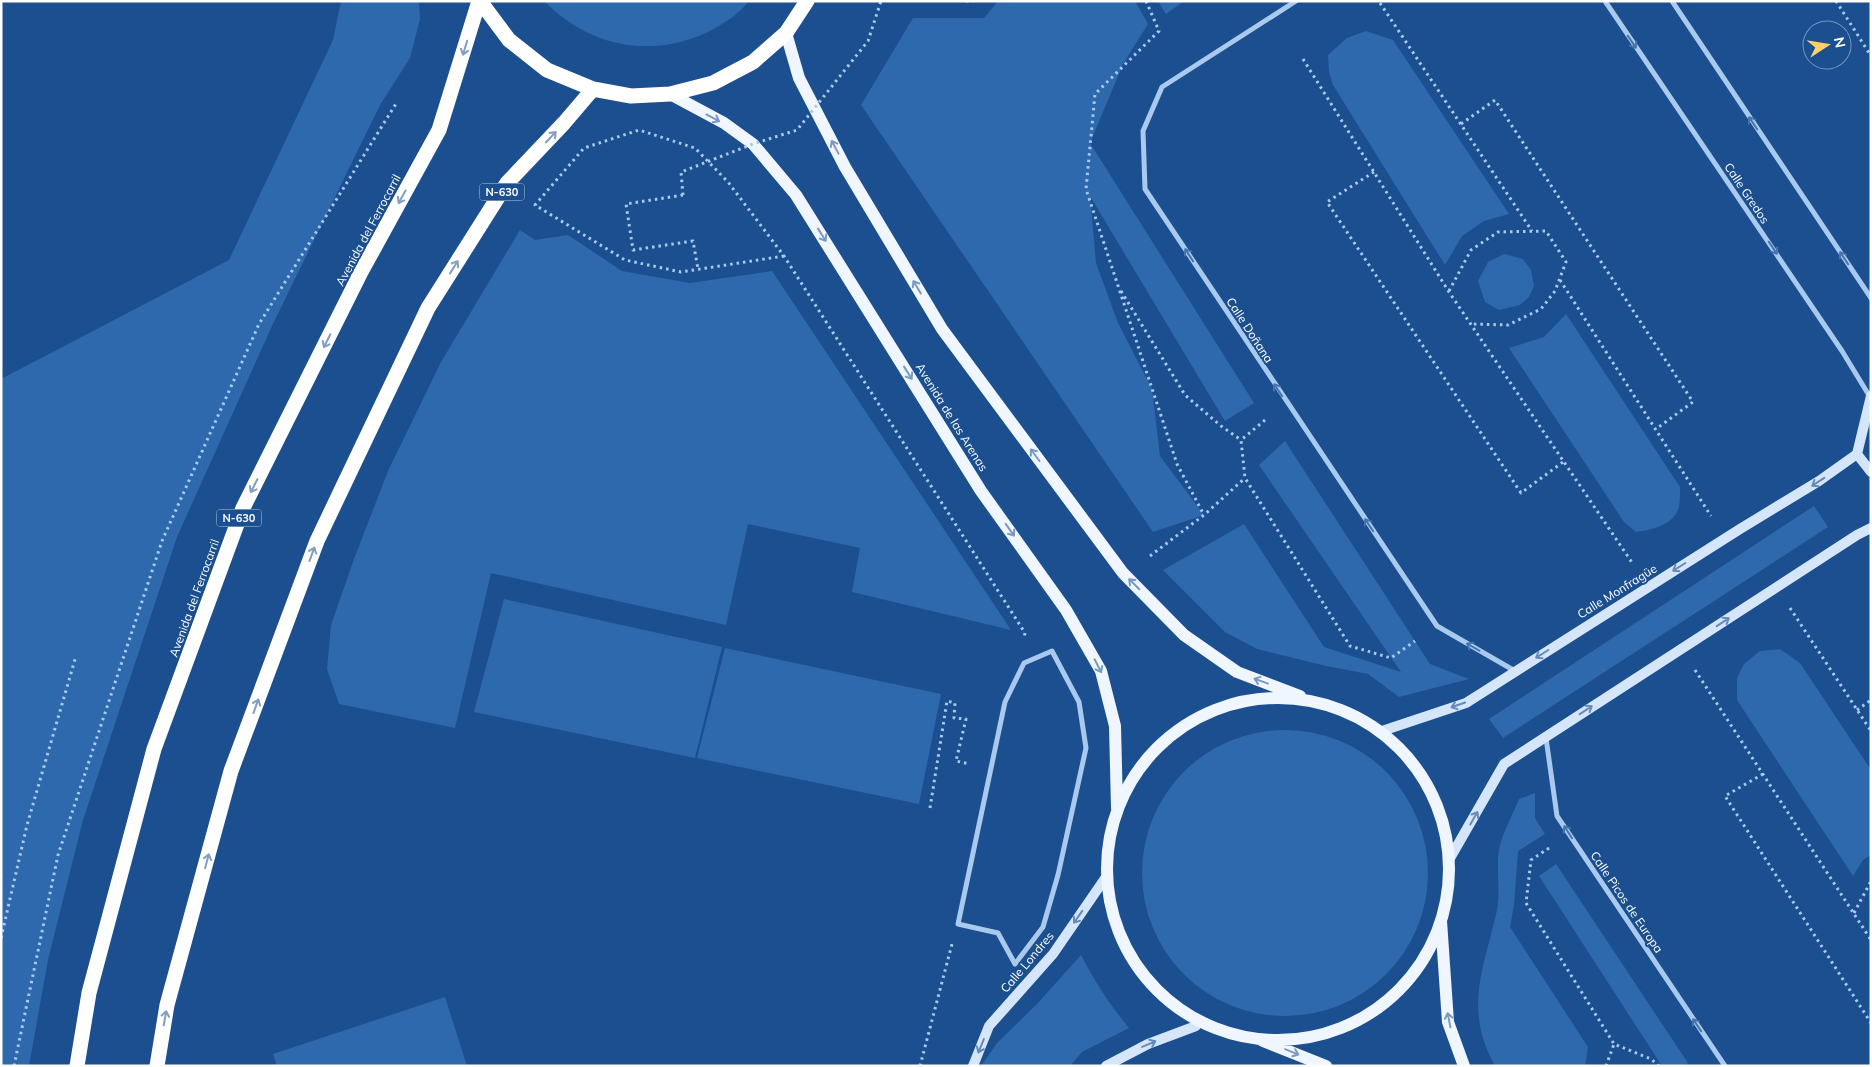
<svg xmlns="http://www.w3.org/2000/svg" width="1872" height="1067" font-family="Mulish,sans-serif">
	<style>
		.green { fill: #2e69ad }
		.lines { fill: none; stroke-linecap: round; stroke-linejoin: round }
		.path { stroke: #a9c9ee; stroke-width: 3; stroke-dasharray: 2.5 4; stroke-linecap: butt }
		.street { stroke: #a9c9ee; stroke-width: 5 }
		.secondary { stroke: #d6e6fa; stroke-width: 10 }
		.primary { stroke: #f0f6ff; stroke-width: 12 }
		.highway { stroke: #fff; stroke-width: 15 }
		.path-bridge { stroke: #a9c9ee; stroke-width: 3; stroke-dasharray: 2.5 4; stroke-linecap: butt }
		.oneway { stroke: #4674ac }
		.oneway2 { stroke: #829ec1 }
		.oneway3 { stroke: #7b9ac1 }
		.oneway4 { stroke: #668bba }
		.labels { text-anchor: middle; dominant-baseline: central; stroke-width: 4; stroke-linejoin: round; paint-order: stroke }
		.shield { fill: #1b4f8f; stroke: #bbcadd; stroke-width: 1 }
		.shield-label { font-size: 11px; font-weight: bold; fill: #fff }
		.street-label { font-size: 12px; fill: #fff; stroke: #1b4f8f }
	</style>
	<rect width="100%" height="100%" fill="#1b4f8f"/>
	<path class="green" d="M341 1H419L420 19 410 58 380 105 272 326 177 537 83 820 48 960 29 1066H1V379L229 260 333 40Z
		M544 1H749C738 15 722 25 706 33 647 59 589 46 544 1Z
		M998 1H1135L1148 24 1123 64 1090 143 1254 403 1225 421 1090 196 1096 263 1118 323 1152 389 1160 456 1204 515 1153 532 861 105 913 18H984Z
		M1158 1H1184L1166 14Z
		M1366 31 1393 40 1509 214 1484 221 1462 236 1445 265 1333 85 1329 72 1328 55 1347 38Z
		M520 230 535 240 568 235 622 271 690 283 772 271 1011 630 852 592 860 548 748 524 726 625 491 573 455 728 339 704 327 669 331 625 354 559 388 471 441 362Z
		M1504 254 1523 259 1531 270 1534 286 1529 297 1520 305 1499 310 1485 302 1478 281 1488 262Z
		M1566 314 1680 487C1680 493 1680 501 1679 507 1674 525 1652 530 1636 532L1624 522 1509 348 1544 337Z
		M1285 441 1430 664 1469 679 1399 697 1368 674 1326 666 1257 649 1225 632 1163 570 1244 524 1324 647 1401 672 1259 465Z
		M1814 506 1828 527 1503 738 1489 719Z
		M504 599 722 647 695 758 474 712Z
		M725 648 941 694 919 804 697 758Z
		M1780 649 1800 663 1871 770V855L1863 860 1853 876 1737 700V678L1744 664 1760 651Z
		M1142 873a143 143 0 1 1 286 0a143 143 0 1 1-286 0Z
		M1535 793V818L1545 834 1518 851 1514 905 1510 927 1588 1047 1585 1066H1495C1463 1008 1484 969 1497 910 1501 891 1495 863 1500 845 1504 830 1513 814 1519 799Z
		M1556 864 1688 1063 1683 1066H1662L1539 876Z
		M1081 955C1095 982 1110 1005 1129 1028L1082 1052 1070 1066H981L997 1043 1037 1004Z
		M445 997 467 1066H277L273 1054Z"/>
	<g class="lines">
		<path class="path" d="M966 1H973
			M1146 1 1159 31 1095 94 1086 189 1177 464 1204 515
			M1836 1 1871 56
			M1380 3 1532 231
			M1303 59 1449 292 1633 564
			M1461 124 1495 100 1693 402 1656 429
			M1374 172 1327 202 1521 493 1563 462
			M683 195 626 204 633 250 693 241 698 269
			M784 256 681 272 625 260 535 205 584 148 639 130 695 148 728 182 784 256 1025 633 1024 638
			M1560 280 1711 516
			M1121 291 1185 395 1221 426 1241 440
			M1449 291 1471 250 1498 232 1546 231 1566 262 1555 291 1541 309 1508 325 1470 324
			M1265 420 1241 440 1245 478 1350 646 1391 658 1415 641
			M1150 556 1204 515 1245 478
			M1790 608 1871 731
			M1695 670 1871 940
			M1857 710 1871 700
			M1763 774 1725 796 1871 1023
			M930 808 947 701 955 703 954 718 966 719 956 761 970 764
			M1549 848 1531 860 1526 903 1614 1044 1651 1059 1659 1066
			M1854 913 1871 881
			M1 938 27 825 76 656
			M14 1066 58 855 162 541 259 324 397 102
			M920 1066 952 944
			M1606 1066 1614 1044"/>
		<path class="street" d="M1296 1 1162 87 1143 131 1145 189 1437 626 1515 671
			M1605 1 1842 351 1870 397
			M1672 1 1871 298
			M1052 651 1079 702 1086 748 1058 875 1043 927 1015 964 998 933 958 924 1005 702 1024 663Z
			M1546 738 1557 816 1725 1066"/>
		<path class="secondary" d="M1871 396 1857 454 1871 472
			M1382 731 1466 703 1740 529 1819 481 1857 454
			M1449 860 1504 764 1857 535 1871 528
			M973 1066 989 1026 1053 954 1106 877
			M1106 1066 1148 1044 1196 1026"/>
		<path class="primary" d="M786 33 799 78 845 167 942 329 1123 573 1184 635 1237 672 1300 696
			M670 94 724 123 753 144 796 195 981 491 1066 610 1101 671 1115 726 1117 808
			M1107 869a171 171 0 1 1 342 0a171 171 0 1 1-342 0Z
			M1441 921 1448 1022 1464 1066
			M1263 1041 1326 1066"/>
		<path class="highway" d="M480 1 509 40 547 70 593 89 631 96 670 94 713 83 753 62 786 33 807 1
			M77 1066 89 993 154 749 243 508 361 272 439 130 479 1
			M157 1066 167 1005 231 771 317 541 428 308 507 183 564 123 593 89"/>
		<path class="path-bridge" d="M683 195 681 172 753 144 797 130 868 41 881 1"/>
	</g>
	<defs><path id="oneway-shaft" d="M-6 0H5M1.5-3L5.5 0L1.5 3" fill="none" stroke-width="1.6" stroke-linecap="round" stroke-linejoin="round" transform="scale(1.25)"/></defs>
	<g class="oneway">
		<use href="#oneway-shaft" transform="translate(1632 42) rotate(56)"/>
		<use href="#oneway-shaft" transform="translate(1753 123) rotate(-124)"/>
		<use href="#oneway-shaft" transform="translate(1773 248) rotate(56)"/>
		<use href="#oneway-shaft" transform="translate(1189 255) rotate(-123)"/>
		<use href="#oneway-shaft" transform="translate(1844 258) rotate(-124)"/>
		<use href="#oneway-shaft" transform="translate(1278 390) rotate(-123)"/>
		<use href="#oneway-shaft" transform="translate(1369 525) rotate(-124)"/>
		<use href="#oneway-shaft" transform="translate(1473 647) rotate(-150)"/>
		<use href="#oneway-shaft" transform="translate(1568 832) rotate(-123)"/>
		<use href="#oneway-shaft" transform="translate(1697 1025) rotate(-124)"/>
	</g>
	<g class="oneway2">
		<use href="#oneway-shaft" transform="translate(465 48) rotate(107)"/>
		<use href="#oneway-shaft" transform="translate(551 137) rotate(-47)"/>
		<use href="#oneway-shaft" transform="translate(402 197) rotate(119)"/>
		<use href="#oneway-shaft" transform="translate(454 267) rotate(-58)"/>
		<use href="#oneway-shaft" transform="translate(327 341) rotate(117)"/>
		<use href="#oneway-shaft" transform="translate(254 486) rotate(117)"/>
		<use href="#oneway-shaft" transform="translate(312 554) rotate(-70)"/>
		<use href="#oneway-shaft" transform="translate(256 706) rotate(-70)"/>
		<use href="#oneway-shaft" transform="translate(207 861) rotate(-75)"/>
		<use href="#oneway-shaft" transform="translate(165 1018) rotate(-80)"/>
	</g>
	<g class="oneway3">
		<use href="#oneway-shaft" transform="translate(713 118) rotate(28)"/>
		<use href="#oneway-shaft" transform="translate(835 147) rotate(-118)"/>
		<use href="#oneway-shaft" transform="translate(822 235) rotate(58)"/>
		<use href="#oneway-shaft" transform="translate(917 287) rotate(-121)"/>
		<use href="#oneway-shaft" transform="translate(908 373) rotate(58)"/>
		<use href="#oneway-shaft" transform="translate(1035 455) rotate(-127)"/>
		<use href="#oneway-shaft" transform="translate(1010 530) rotate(55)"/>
		<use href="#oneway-shaft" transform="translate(1134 584) rotate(-135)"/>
		<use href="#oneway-shaft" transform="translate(1098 666) rotate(63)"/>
		<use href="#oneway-shaft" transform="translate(1261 681) rotate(-160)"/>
		<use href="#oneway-shaft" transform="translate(1449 1020) rotate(-101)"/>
		<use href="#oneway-shaft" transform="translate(1292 1052) rotate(22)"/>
	</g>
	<g class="oneway4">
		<use href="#oneway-shaft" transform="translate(1818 482) rotate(147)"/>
		<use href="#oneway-shaft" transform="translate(1679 567) rotate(148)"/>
		<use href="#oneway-shaft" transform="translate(1723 622) rotate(-33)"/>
		<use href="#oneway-shaft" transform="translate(1542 654) rotate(148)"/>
		<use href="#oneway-shaft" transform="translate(1458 705) rotate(161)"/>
		<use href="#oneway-shaft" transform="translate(1586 710) rotate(-33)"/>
		<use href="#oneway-shaft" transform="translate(1474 818) rotate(-60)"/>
		<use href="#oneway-shaft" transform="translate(1078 917) rotate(125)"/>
		<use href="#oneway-shaft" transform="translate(1149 1044) rotate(-23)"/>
		<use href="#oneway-shaft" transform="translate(981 1046) rotate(112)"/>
	</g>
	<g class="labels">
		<g class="shield">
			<rect x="479.5" y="183.5" width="45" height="17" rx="4"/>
			<rect x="216.5" y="509.5" width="45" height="17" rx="4"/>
		</g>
		<g class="shield-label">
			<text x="502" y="192">N-630</text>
			<text x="239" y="518">N-630</text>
		</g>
		<g class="street-label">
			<text transform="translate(1747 193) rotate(56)">Calle Gredos</text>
			<text transform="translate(368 230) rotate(-62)">Avenida del Ferrocarril</text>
			<text transform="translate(1250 330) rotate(57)">Calle Doñana</text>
			<text transform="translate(952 417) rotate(58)">Avenida de las Arenas</text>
			<text transform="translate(1617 591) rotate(-32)">Calle Monfragüe</text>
			<text transform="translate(194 598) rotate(-70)">Avenida del Ferrocarril</text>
			<text transform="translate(1627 902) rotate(56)">Calle Picos de Europa</text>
			<text transform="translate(1027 962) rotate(-50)">Calle Londres</text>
		</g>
	</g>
	<rect width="1872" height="1067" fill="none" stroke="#ffffff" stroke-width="5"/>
	<g transform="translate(1827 45) rotate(78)"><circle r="24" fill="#1b4f8f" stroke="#7695bc"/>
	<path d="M0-4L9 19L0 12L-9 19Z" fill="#ffd166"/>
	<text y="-8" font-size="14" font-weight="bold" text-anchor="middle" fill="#ffffff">N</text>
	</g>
</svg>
